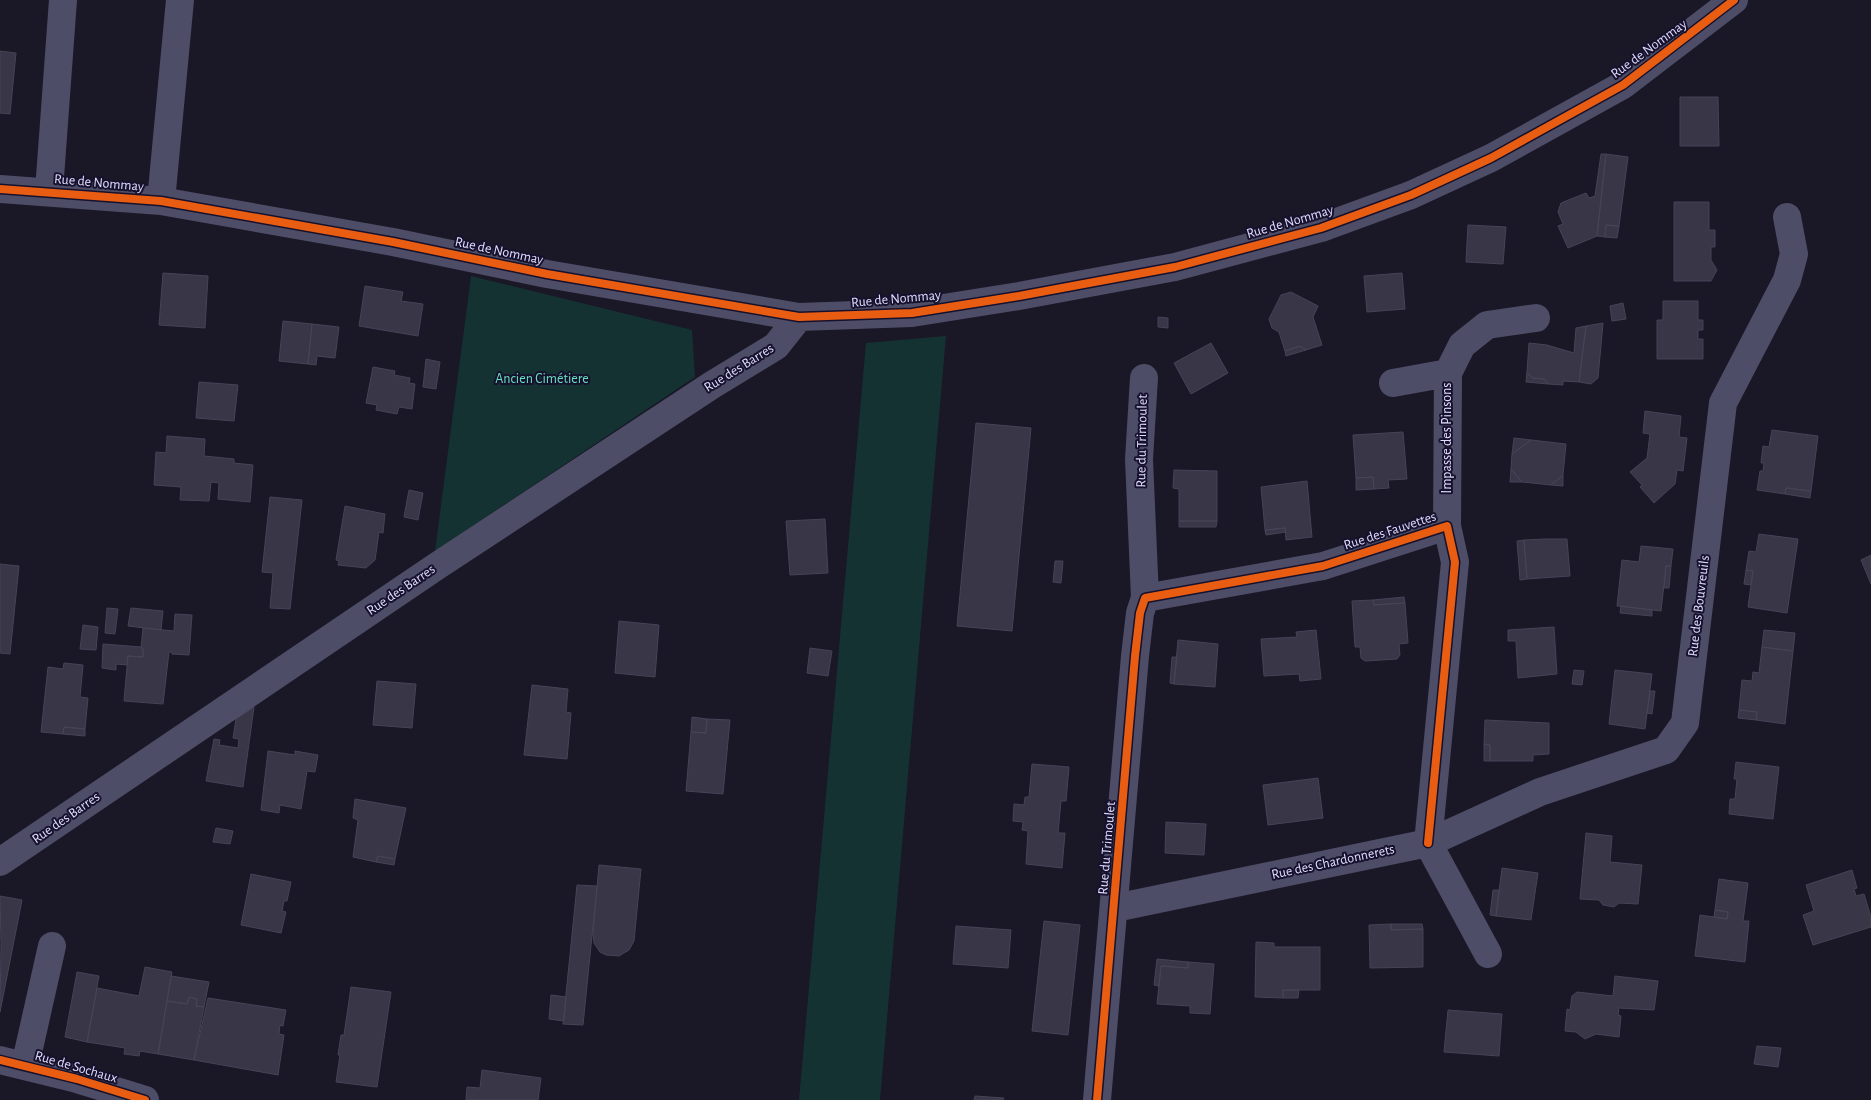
<svg xmlns="http://www.w3.org/2000/svg" width="1871" height="1100" font-family="'Alegreya Sans',sans-serif">
	<style>
		.green { fill: #153232 }
		.building { fill: #393647; stroke: #474358 }
		.lines { fill: none; stroke-linecap: round; stroke-linejoin: round }
		.minor { stroke: #4e4d67; stroke-width: 28 }
		.cycleway-casing { stroke: #16112c; stroke-width: 11 }
		.cycleway { stroke: #e95d12; stroke-width: 8 }
		.labels { text-anchor: middle; dominant-baseline: central; stroke-width: 4; stroke-linejoin: round; paint-order: stroke }
		.street-label { font-size: 14px; fill: #e0dcff; stroke: #16112c }
		.park-label { font-size: 14px; fill: #66e1c1; stroke: #16112c }
	</style>
	<rect width="100%" height="100%" fill="#1a1726"/>
	<path class="green" d="M471 276 692 330 695 377 435 551Z
		M946 336 880 1100H799L866 343Z"/>
	<path class="building" d="M0 51 16 53 10 114 0 113Z
		M1680 97H1718L1719 146H1680Z
		M1601 154H1606L1597 236 1568 248 1558 226 1563 224 1558 212 1561 203 1586 193 1589 198 1595 196Z
		M1606 154 1628 157 1619 226 1606 225 1605 237 1597 236Z
		M1674 202H1709V230H1715V247H1711V260L1717 270 1711 281H1674Z
		M1468 225 1506 227 1503 264 1466 262Z
		M1606 225 1619 226 1617 238 1605 237Z
		M163 273 208 276 205 328 159 325Z
		M1402 273 1405 309 1367 312 1364 276Z
		M365 286 403 292 401 301 423 304 418 336 359 326Z
		M1291 292 1318 306 1313 317 1322 345 1306 350 1300 346 1285 351 1279 332 1272 328 1269 319 1281 295Z
		M1663 301H1698V320H1703V330H1698V339H1703V359H1657V320H1663Z
		M1623 303 1626 319 1612 321 1610 306Z
		M1158 317 1168 318V328L1158 327Z
		M283 321 312 324 308 364 279 361Z
		M1603 323 1598 378 1591 384 1579 382 1586 326Z
		M312 324 339 327 335 358 317 356 316 365 308 364Z
		M1586 326 1579 382 1563 381V385L1548 384 1544 379 1532 378 1527 372 1529 343 1547 345 1574 353 1576 328Z
		M1211 343 1228 373 1191 394 1174 363Z
		M1300 346 1306 350 1286 356 1285 351Z
		M426 359 440 362 436 389 423 387Z
		M373 367 395 371 394 375 410 378 409 383 415 384 412 409 399 407 397 414 376 410 377 405 366 403Z
		M1527 372 1532 378 1544 379 1548 384 1526 382Z
		M199 382 238 385 234 421 196 418Z
		M1645 411 1681 416 1679 437 1687 438 1683 471 1677 470 1675 484 1654 503 1640 487 1642 485 1630 472 1647 458 1650 434 1643 433Z
		M976 423 1031 428 1012 631 957 626Z
		M1772 430 1818 436 1811 491 1786 488 1785 494 1757 490 1760 471H1763L1764 463H1761L1763 446 1769 447Z
		M1403 432 1407 479 1388 480 1389 488 1374 489 1373 477 1356 478 1353 435Z
		M167 436 205 439 204 456 234 459V463L253 465 250 502 218 499 219 483 211 482 209 501 180 500 181 487 154 485 156 452 166 453Z
		M1514 438 1531 440 1512 454Z
		M1531 440 1566 444 1563 475 1551 485 1522 482 1511 469 1512 454Z
		M1511 469 1522 482H1510Z
		M1174 470 1217 471V521H1179V489L1173 488Z
		M1563 475V486L1551 485Z
		M1373 477 1374 489 1356 490V478Z
		M1307 481 1312 537 1286 540 1285 528 1265 530 1261 487Z
		M1786 488 1811 491 1810 498 1785 494Z
		M409 490 423 493 418 520 404 517Z
		M270 497 302 500 290 609 270 608 273 573 262 572Z
		M345 506 385 514 383 533 379 532 375 560 366 568 338 565 339 561 336 560Z
		M825 519 828 573 790 575 786 521Z
		M1179 521H1217L1216 527H1179Z
		M1285 528 1286 532 1266 535 1265 530Z
		M1759 534 1798 539 1787 613 1748 607 1753 571 1746 570 1749 551 1756 552Z
		M1546 539H1567L1570 576 1527 579 1524 540Z
		M1524 540 1527 579 1520 580 1517 541Z
		M1641 546 1673 549 1671 566H1666L1661 611 1617 606 1622 560 1639 562Z
		M1871 555V584L1861 560Z
		M1055 561H1063L1061 583 1053 582Z
		M0 564 19 566 10 654 0 653Z
		M1666 566H1671L1669 588H1664Z
		M1746 570 1753 571 1751 585 1744 584Z
		M1404 597 1405 603 1374 605 1373 600Z
		M1373 600 1374 605 1405 603 1408 643 1399 644 1400 655 1397 659 1365 661 1361 658 1360 647H1355L1352 601Z
		M1621 606 1652 610V616L1620 613Z
		M107 608 118 609 115 634 105 633Z
		M131 608 163 611 161 630 128 626Z
		M175 614 192 615 189 655 172 654V652H169L163 704 124 701 128 656 143 657V649L141 648 143 628 174 631Z
		M619 621 659 625 655 677 615 673Z
		M83 625 98 627 96 650 80 649Z
		M1554 627 1557 674 1518 678 1516 641H1508V630Z
		M1316 630 1321 679 1300 681 1299 674 1264 676 1261 639 1297 637 1296 632Z
		M1764 630 1795 633 1793 651 1762 647Z
		M1178 640 1218 644 1215 687 1174 684Z
		M103 644 141 647 143 649V657L128 656 127 665 116 664V670L102 668Z
		M1762 647 1793 651 1785 724 1756 720 1757 712 1739 710 1742 680 1752 681 1753 672 1759 673Z
		M810 648 832 651 828 676 807 673Z
		M1172 657H1177L1174 684 1170 683Z
		M64 663 83 665 80 697 88 698 85 729 64 727 63 734 41 732 48 667 63 669Z
		M1574 670 1584 671 1582 685 1572 684Z
		M1615 670 1652 674 1645 729 1609 724Z
		M377 681 416 684 412 728 373 725Z
		M532 685 568 689 566 712 571 713 567 759 524 755Z
		M1650 691H1655L1652 714 1647 713Z
		M254 707 243 787 206 781 214 739 220 740 219 745 238 748 239 739 233 738 236 719Z
		M1739 710 1757 712 1756 720 1738 718Z
		M692 717 707 719 706 733 691 732Z
		M707 719 730 720 723 794 686 791 691 732 706 733Z
		M1485 720 1549 723V754L1533 755V761H1490V745L1484 744Z
		M64 727 85 729V736L63 734Z
		M1484 744 1490 745V761H1484Z
		M268 751 295 755V751L318 755 315 772 307 771 301 809 280 805 279 813 261 810Z
		M1736 762 1779 767 1773 819 1729 814 1730 799H1735L1737 779H1734Z
		M1032 764 1069 767 1066 801H1061L1058 833H1065L1062 868 1026 864 1028 831 1022 830 1023 822 1013 821 1014 804 1024 805 1025 797H1029Z
		M1318 778 1323 818 1268 825 1263 785Z
		M355 799 406 808 395 859 378 856 376 862 353 857 358 820 353 818Z
		M1166 822 1206 824 1204 855 1165 853Z
		M216 828 233 831 230 844 213 842Z
		M1586 833 1612 836 1610 862 1642 865 1638 904 1619 903 1614 907 1603 905 1599 900 1580 899Z
		M378 856 395 859 394 865 376 862Z
		M599 865 641 869 634 941 629 950 619 956 606 955 600 952 594 943 593 934Z
		M1502 868 1538 873 1531 920 1496 916Z
		M1852 870 1857 888 1854 889 1856 896 1864 894 1871 917V927L1813 945 1803 915 1814 911 1806 885Z
		M251 874 291 882 287 901H284L282 911 286 912 281 933 241 925Z
		M1719 879 1748 883 1743 921H1749L1745 962 1695 956 1700 915 1727 919 1728 912 1715 910Z
		M577 885 597 886 583 1025 563 1024Z
		M1493 890H1499L1496 916 1490 915Z
		M0 896 22 900 0 1012 1 944Z
		M1715 910 1728 912 1727 919 1714 917Z
		M1044 921 1080 925 1068 1035 1032 1031Z
		M1391 924H1422L1423 929 1391 930Z
		M1391 924V930L1423 929V967L1370 968 1369 925Z
		M956 926 1011 930 1008 968 953 964Z
		M1256 942 1274 943V947H1320V990H1283V998L1255 997Z
		M1157 959 1188 962V968L1161 966 1159 986 1154 985Z
		M1188 962 1214 964 1210 1014 1190 1013V1006L1157 1004 1161 966 1188 968Z
		M145 967 172 972 158 1054 140 1051 139 1056 124 1054 125 1048 87 1042 97 988 139 996Z
		M77 972 99 976 87 1042 65 1037Z
		M171 976 209 982 204 1007 196 1006 197 999 189 997 187 1004 167 1001Z
		M1615 976 1658 981 1654 1010 1619 1008 1618 1015 1621 1016 1619 1037 1596 1034 1585 1039 1576 1032 1565 1031 1567 1009 1570 1010 1572 996 1577 992 1613 996Z
		M351 987 391 992 377 1087 336 1082 340 1055H338L341 1035H344Z
		M1283 990H1299L1298 998H1283Z
		M551 995 566 997 564 1021 549 1019Z
		M189 997 197 999 196 1006 204 1007 194 1060 158 1054 167 1001 187 1004Z
		M208 998 286 1010 283 1026 280 1025 279 1034 284 1035 278 1075 194 1060Z
		M1448 1010 1502 1014 1499 1056 1444 1052Z
		M1757 1046 1781 1048 1778 1067 1754 1064Z
		M482 1070 541 1078 538 1100H466L467 1087 480 1088Z
		M975 1096 1004 1098 1003 1100H974Z"/>
	<g class="lines">
		<path class="minor" d="M0 189 161 201 393 242 547 274 799 317 912 313 1019 296 1175 267 1321 228 1411 195 1491 158 1623 85 1734 0
			M49 191 63 0
			M161 201 180 0
			M1393 383 1448 373
			M1447 526 1448 373 1462 345 1487 325 1536 318
			M1145 598 1323 566 1447 526 1455 562 1428 843
			M1428 843 1488 954
			M0 862 437 566 712 385 776 346 799 317
			M1115 908 1428 843 1540 792 1666 750 1685 723 1723 403 1787 280 1794 254 1787 217
			M0 1060 77 1079 145 1100
			M25 1066 52 946
			M1097 1100 1135 656 1140 613 1145 598 1139 459 1144 378"/>
		<defs>
			<path id="cycleway" d="M0 189 161 201 393 242 547 274 799 317 912 313 1019 296 1175 267 1321 228 1411 195 1491 158 1623 85 1734 0
				M0 1060 77 1079 145 1100
				M1097 1100 1135 656 1140 613 1145 598 1323 566 1447 526 1455 562 1428 843"/>
		</defs>
		<use href="#cycleway" class="cycleway-casing"/>
		<use href="#cycleway" class="cycleway"/>
	</g>
	<g class="labels">
		<g class="street-label">
			<text transform="translate(1649 49) rotate(-36)">Rue de Nommay</text>
			<text transform="translate(99 183) rotate(5)">Rue de Nommay</text>
			<text transform="translate(1290 222) rotate(-16)">Rue de Nommay</text>
			<text transform="translate(499 251) rotate(12)">Rue de Nommay</text>
			<text transform="translate(896 299) rotate(-5)">Rue de Nommay</text>
			<text transform="translate(739 368) rotate(-32)">Rue des Barres</text>
			<text transform="translate(1447 438) rotate(-90)">Impasse des Pinsons</text>
			<text transform="translate(1142 441) rotate(-89)">Rue du Trimoulet</text>
			<text transform="translate(1390 531) rotate(-18)">Rue des Fauvettes</text>
			<text transform="translate(401 590) rotate(-34)">Rue des Barres</text>
			<text transform="translate(1699 606) rotate(-83)">Rue des Bouvreuils</text>
			<text transform="translate(66 818) rotate(-35)">Rue des Barres</text>
			<text transform="translate(1107 848) rotate(-85)">Rue du Trimoulet</text>
			<text transform="translate(1333 862) rotate(-12)">Rue des Chardonnerets</text>
			<text transform="translate(76 1067) rotate(16)">Rue de Sochaux</text>
		</g>
		<g class="park-label">
			<text x="542" y="379">Ancien Cimétiere</text>
		</g>
	</g>
</svg>
